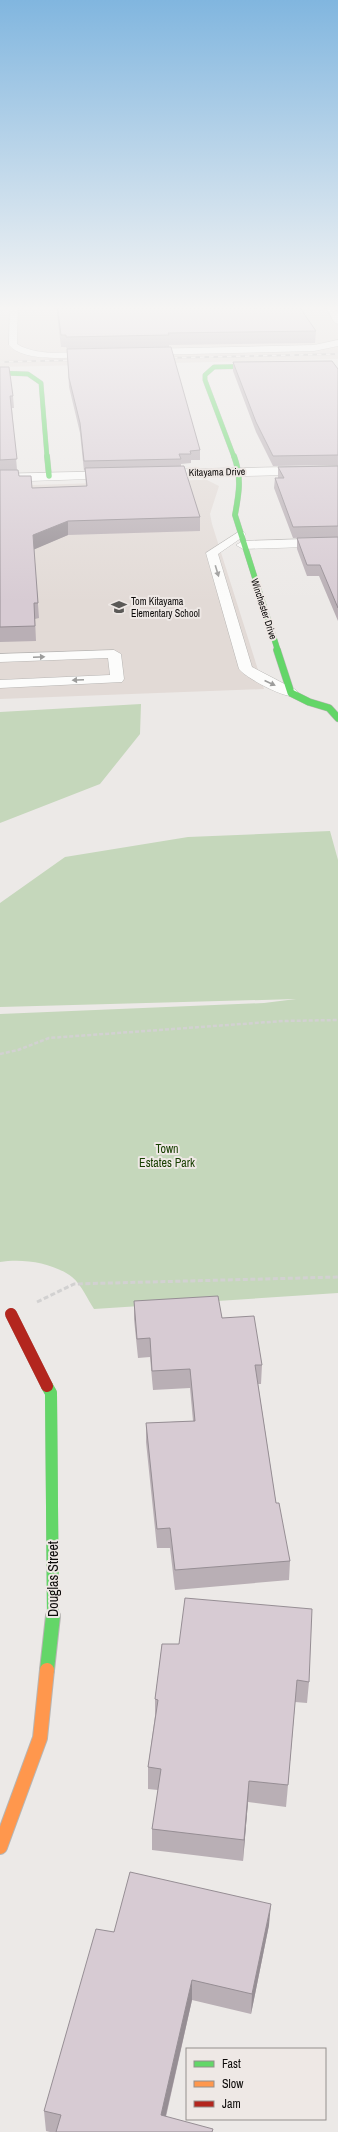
<svg xmlns="http://www.w3.org/2000/svg" width="338" height="2132" font-family="'Archivo Narrow',sans-serif">
	<style>
		.built { fill: #e2dad6 }
		.green { fill: #c5d7bb }
		.lines { fill: none; stroke-linecap: round; stroke-linejoin: round }
		.lane-casing { stroke: #b7b5b3; stroke-width: 1 }
		.street-casing { stroke: #b7b5b3; stroke-width: 1 }
		.fast-far4-casing { stroke: #b7b5b3; stroke-width: 5 }
		.fast-far3-casing { stroke: #b7b5b3; stroke-width: 6 }
		.fast-far2-casing { stroke: #b7b5b3; stroke-width: 8 }
		.fast-far1-casing { stroke: #b7b5b3; stroke-width: 12 }
		.fast-casing { stroke: #b7b5b3; stroke-width: 16 }
		.slow-casing { stroke: #b7b5b3; stroke-width: 16 }
		.jam-casing { stroke: #b7b5b3; stroke-width: 12 }
		.path-far1 { stroke: #d2d1d1; stroke-width: 2.5; stroke-dasharray: 4 2; stroke-linecap: butt }
		.path { stroke: #d2d1d1; stroke-width: 3; stroke-dasharray: 5 2.5; stroke-linecap: butt }
		.lane { fill: #fcfcfb; fill-rule: evenodd }
		.street { fill: #fcfcfb; fill-rule: evenodd }
		.fast-far4 { stroke: #63d668; stroke-width: 4.5 }
		.fast-far3 { stroke: #63d668; stroke-width: 5.5 }
		.fast-far2 { stroke: #63d668; stroke-width: 7 }
		.fast-far1 { stroke: #63d668; stroke-width: 12 }
		.fast { stroke: #63d668; stroke-width: 14 }
		.slow { stroke: #ff974d; stroke-width: 14 }
		.jam { stroke: #b3261e; stroke-width: 12 }
		.rail-casing { stroke: #bbb9b9; stroke-width: 2 }
		.rail { stroke: #eee8e5; stroke-width: 1.5; stroke-dasharray: 4.5; stroke-linecap: butt }
		.wall { fill: #b9afb5 }
		.shaded-wall { fill: #968e94 }
		.building { fill: #d7cbd3; stroke: #968e94 }
		.oneway { fill: #9c9c9b }
		.labels { text-anchor: middle; dominant-baseline: central; stroke-width: 4; stroke-linejoin: round; paint-order: stroke }
		.far-street-label { font-size: 10px; fill: #0d0b0a; stroke: #eee8e5 }
		.far-poi-label { font-size: 10px; fill: #0d0b0a; stroke: #eee8e5; text-anchor: start }
		.park-label { font-size: 12px; fill: #1a4003; stroke: #eee8e5 }
		.near-street-label { font-size: 14px; fill: #0d0b0a; stroke: #eee8e5 }
	</style>
	<rect width="100%" height="100%" fill="#ece9e7"/>
	<path class="built" d="M0 305H338V359L0 367Z
		M196 480H207L219 486 210 514 212 524 264 689 0 699V486Z"/>
	<path class="green" d="M141 704 140 734 100 784 0 823V712Z
		M330 831 338 860V1293L94 1309C88 1300 81 1284 72 1277 54 1263 23 1258 0 1262V1014L264 1003 296 999 0 1007V903L65 857 188 837Z"/>
	<g class="lines">
		<defs>
			<path id="lane" d="M10 305H18L17 344C38 357 69 352 93 351L97 354 93 357C71 357 24 363 9 345Z
				M325 305H333L338 314V324L334 322Z
				M338 340V346L314 351 146 355 142 352 146 349 314 345Z
				M240 531 244 532 246 534 244 536 218 554 252 667 296 690 298 693 296 696C285 699 246 678 239 669L206 553Z
				M114 650 121 654 124 679 122 682 0 688V680L110 675 108 658 0 662V654Z"/>
			<path id="street" d="M338 466V474L157 478 151 474 157 470Z
				M115 471 121 475 119 478 0 482V474Z
				M338 538V546L243 549 236 545 243 541Z"/>
			<path id="fast-far4" d="M0 373 28 374 41 383 47 457
				M234 457 205 380V375L214 367 263 366"/>
			<path id="fast-far3" d="M47 456 49 476
				M234 456C242 478 239 493 235 515L278 651"/>
			<path id="fast-far2" d="M277 650 291 693 309 702 329 708 338 718"/>
			<path id="fast-far1" d="M47 1386 51 1393 53 1617"/>
			<path id="fast" d="M47 1670 53 1616"/>
			<path id="slow" d="M0 1847 40 1738 47 1670"/>
			<path id="jam" d="M11 1314 47 1386"/>
		</defs>
		<use href="#lane" class="lane-casing"/>
		<use href="#street" class="street-casing"/>
		<use href="#fast-far4" class="fast-far4-casing"/>
		<use href="#fast-far3" class="fast-far3-casing"/>
		<use href="#fast-far2" class="fast-far2-casing"/>
		<use href="#fast-far1" class="fast-far1-casing"/>
		<use href="#fast" class="fast-casing"/>
		<use href="#slow" class="slow-casing"/>
		<use href="#jam" class="jam-casing"/>
		<path class="path-far1" d="M0 1054 18 1050 49 1038 283 1021 338 1020"/>
		<path class="path" d="M37 1302 74 1284 338 1277"/>
		<use href="#lane" class="lane"/>
		<use href="#street" class="street"/>
		<use href="#fast-far4" class="fast-far4"/>
		<use href="#fast-far3" class="fast-far3"/>
		<use href="#fast-far2" class="fast-far2"/>
		<use href="#fast-far1" class="fast-far1"/>
		<use href="#fast" class="fast"/>
		<use href="#slow" class="slow"/>
		<use href="#jam" class="jam"/>
		<defs>
			<path id="rail" d="M164 358 338 354
				M0 362 78 360"/>
		</defs>
		<use href="#rail" class="rail-casing"/>
		<use href="#rail" class="rail"/>
	</g>
	<path class="wall" d="M56 305H298L316 331 315 343 169 345V347L67 349 66 347H61Z
		M67 349 200 450V460H191V463L181 464V466L200 517V531L68 535 34 549 39 618 35 619 36 641 0 642V367L13 396 14 408H12L17 470 19 476 32 488 86 486 85 470 84 471 80 433 69 387Z
		M233 362 338 369V465L273 466 256 432 233 371Z
		M338 466V621L319 576H307L297 549V538L324 537 293 538 274 488 275 478H278V467Z
		M134 1301 222 1318 262 1365 261 1384H258L276 1503 290 1561 289 1580 175 1590 170 1548H157L146 1442V1423L193 1421 190 1388 153 1390 150 1357 138 1358 134 1319Z
		M162 1644 309 1682 307 1703 295 1702 286 1807 248 1802 243 1861 152 1850V1829L158 1790 148 1789V1767L155 1716V1699Z
		M269 1925 251 2014 192 2000 166 2117 213 2132H50L46 2131 44 2111 114 1932Z"/>
	<path class="shaded-wall" d="M68 521V535L33 550V535Z
		M297 1680 295 1702 286 1807 288 1785Z
		M249 1781 248 1802 243 1861 244 1840Z
		M271 1904 269 1925 251 2014 252 1994Z
		M192 1980V2000L162 2132 161 2115Z"/>
	<path class="building" d="M57 305H298L316 331 168 333 169 335 66 337V335H61Z
		M171 347 200 450 190 451 191 454H179L181 459 84 461 80 423 69 378 67 349Z
		M332 361 338 369V455L273 456 256 422 233 362Z
		M0 367H9L13 396H10L17 459 0 460Z
		M184 466 200 517 68 521 33 535 38 603H34L35 626 0 627V470H18L19 476H31L32 488 87 486 85 468Z
		M338 466V526L293 527 275 478H284L278 467Z
		M338 537V608L320 565H307L297 538Z
		M218 1296 222 1318 254 1316 262 1365H255L276 1503H279L290 1561 175 1570 170 1528 157 1529 146 1423 195 1421 190 1369 152 1371 150 1338 137 1339 134 1301Z
		M185 1598 312 1609 309 1682 297 1680 288 1785 249 1781 244 1840 152 1829 161 1769 148 1767 158 1700 155 1699 162 1644H179Z
		M130 1872 271 1904 252 1994 192 1980 161 2115 213 2129 212 2132H56L61 2115 44 2111 96 1929 114 1932Z"/>
	<defs><path id="oneway-solid" d="M-6-.8H1V-3.2L6.5 0L1 3.2V.8H-6Z"/></defs>
	<g class="oneway">
		<use href="#oneway-solid" transform="translate(217 571) rotate(73)"/>
		<use href="#oneway-solid" transform="translate(39 657) rotate(-2)"/>
		<use href="#oneway-solid" transform="translate(78 680) rotate(177)"/>
		<use href="#oneway-solid" transform="translate(270 683) rotate(25)"/>
	</g>
	<linearGradient id="sky" x2="0" y2="1"><stop stop-color="#81b6df"/><stop offset="0.51" stop-color="#f6f5f4"/><stop offset="1" stop-color="#f6f5f4" stop-opacity="0"/></linearGradient>
	<rect width="338" height="603" fill="url(#sky)"/>
	<defs>
		<symbol id="school-bare" viewBox="-9 -9 18 18"><path d="M0-5L7-2L0 1L-7-2ZM-4 1L0 2.5L4 1V4Q0 6-4 4Z" fill="#5b5957" stroke="#eee8e5" stroke-width="2.5" paint-order="stroke"/></symbol>
	</defs>
	<g fill-rule="evenodd">
		<use href="#school-bare" x="108" y="596" width="22" height="22"/>
	</g>
	<g class="labels">
		<g class="far-street-label">
			<text transform="translate(217 472) rotate(-1)">Kitayama Drive</text>
			<text transform="translate(264 609) rotate(72)">Winchester Drive</text>
		</g>
		<g class="far-poi-label">
			<text x="131" y="601">Tom Kitayama<tspan x="131" dy="12">Elementary School</tspan></text>
		</g>
		<g class="park-label">
			<text x="167" y="1149">Town<tspan x="167" dy="14">Estates Park</tspan></text>
		</g>
		<g class="near-street-label">
			<text transform="translate(53 1579) rotate(-90)">Douglas Street</text>
		</g>
	</g>
	<rect x="186" y="2048" width="140" height="72" fill="#eee8e5" stroke="#94908d"/>
	<rect x="194" y="2061" width="20" height="6" fill="#63d668" stroke="#94908d"/>
	<text x="222" y="2068" font-size="12" fill="#0d0b0a">Fast</text>
	<rect x="194" y="2081" width="20" height="6" fill="#ff974d" stroke="#94908d"/>
	<text x="222" y="2088" font-size="12" fill="#0d0b0a">Slow</text>
	<rect x="194" y="2101" width="20" height="6" fill="#b3261e" stroke="#94908d"/>
	<text x="222" y="2108" font-size="12" fill="#0d0b0a">Jam</text>
</svg>
